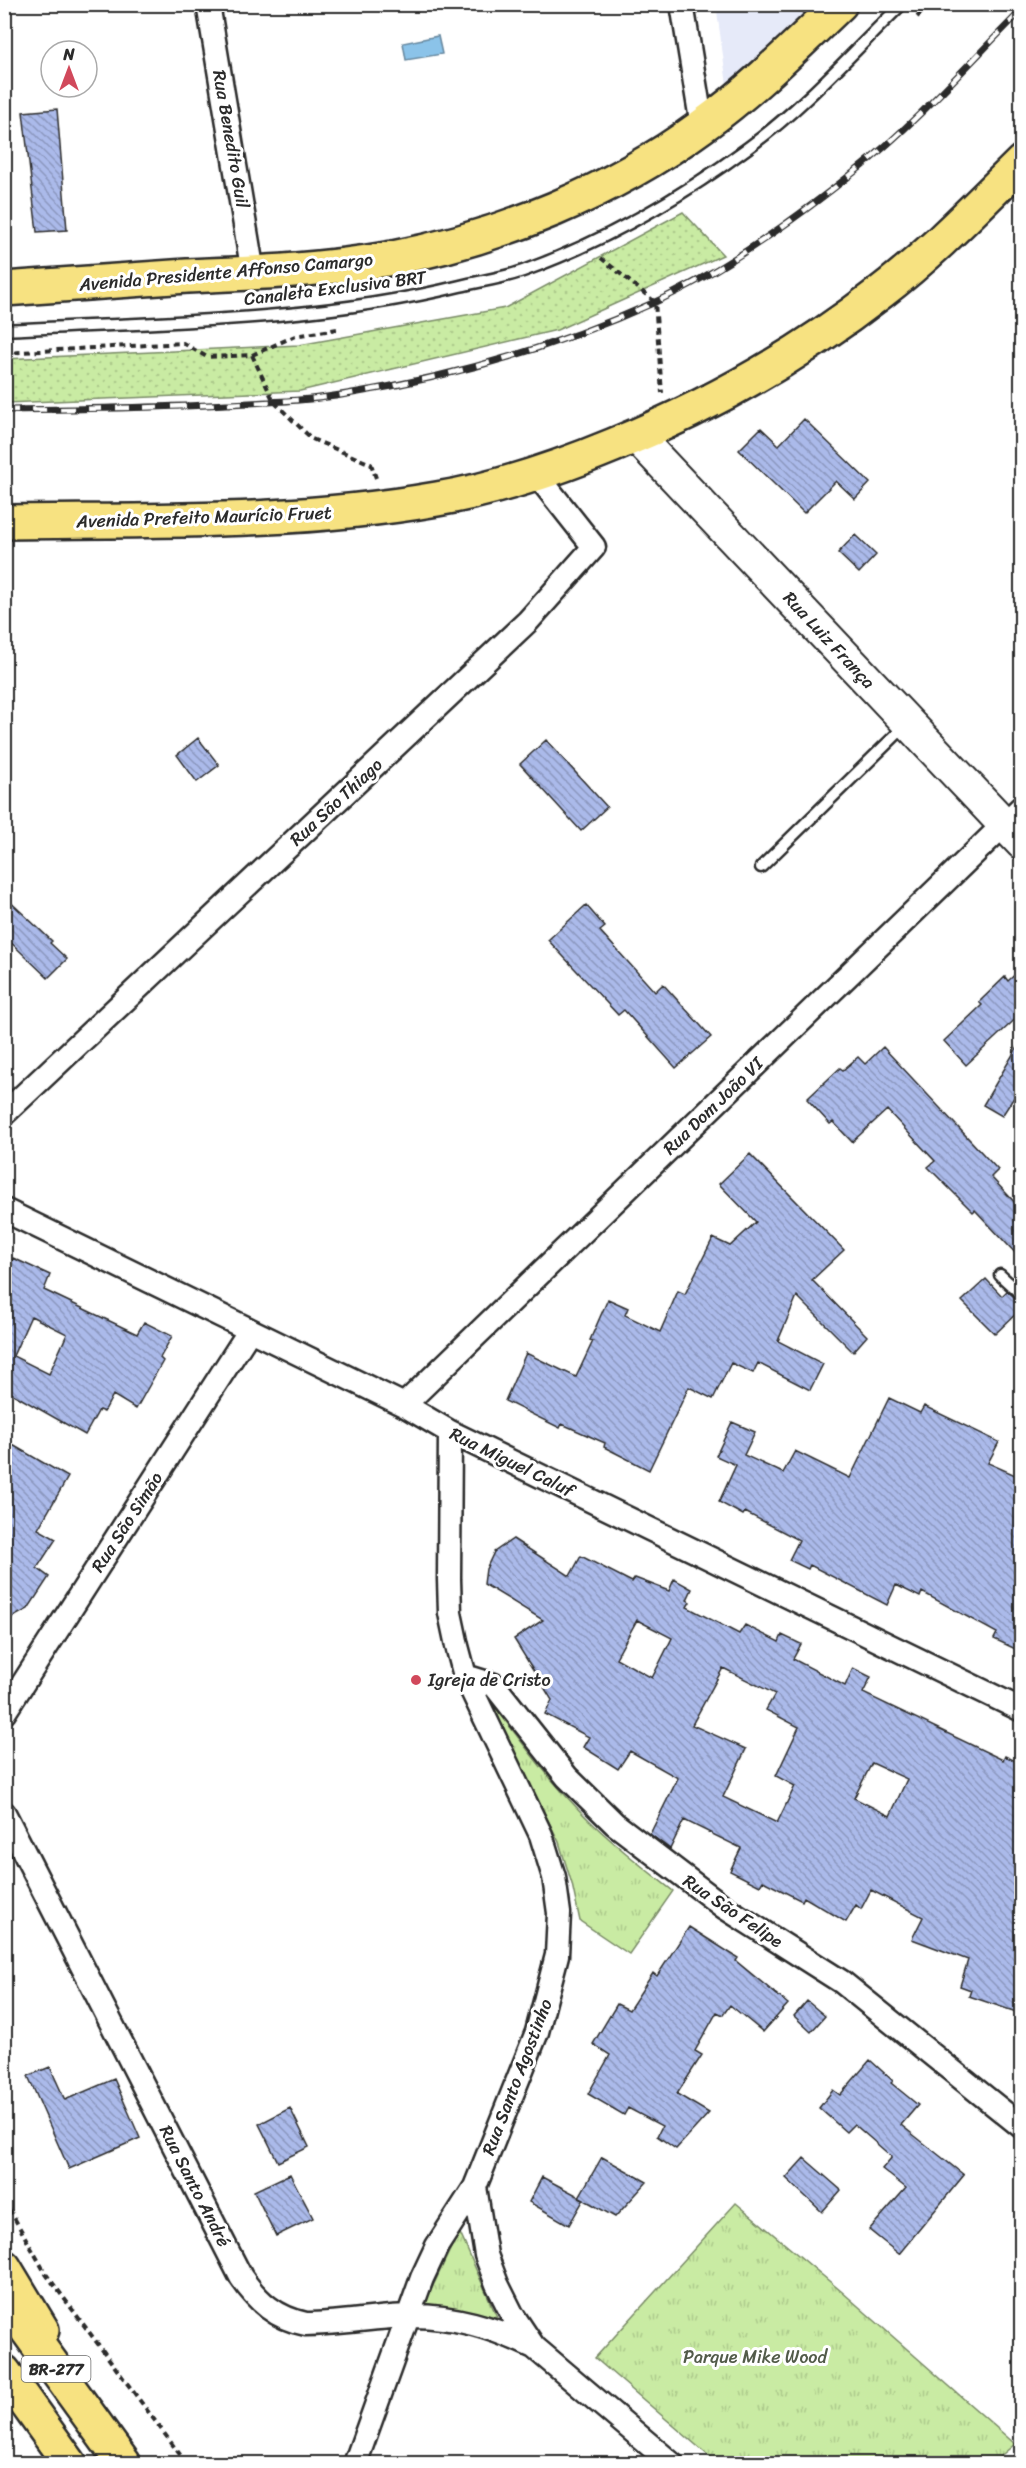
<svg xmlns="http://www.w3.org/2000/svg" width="1026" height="2468" font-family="Sriracha,sans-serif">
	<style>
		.built { fill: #e6eaf9 }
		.grass { fill: url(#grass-dots); stroke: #7a8b67; stroke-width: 1.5 }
		.park { fill: url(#park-tufts); stroke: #7a8b67; stroke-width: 1.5 }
		.water { fill: #8bc3e9; stroke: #65869d; stroke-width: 1.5 }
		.building { fill: url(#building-back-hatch); stroke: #2b2b2b; stroke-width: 1.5; fill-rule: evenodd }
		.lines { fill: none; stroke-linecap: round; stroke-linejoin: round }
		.service-casing { stroke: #2b2b2b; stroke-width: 15 }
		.minor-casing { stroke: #2b2b2b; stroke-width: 27 }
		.secondary-casing { stroke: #2b2b2b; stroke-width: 36 }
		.primary-casing { stroke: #2b2b2b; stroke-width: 38 }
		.trunk-casing { stroke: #2b2b2b; stroke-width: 38 }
		.motorway-casing { stroke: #2b2b2b; stroke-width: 38 }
		.path { stroke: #2b2b2b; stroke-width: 4; stroke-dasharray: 6 4.5; stroke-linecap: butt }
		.service { stroke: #fff; stroke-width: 10 }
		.minor { stroke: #fff; stroke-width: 22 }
		.secondary { stroke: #fff; stroke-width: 32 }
		.primary { stroke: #f7e281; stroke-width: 33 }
		.trunk { stroke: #f7e281; stroke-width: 33 }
		.motorway { stroke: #f7e281; stroke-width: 33 }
		.rail-casing { stroke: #2b2b2b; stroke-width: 7 }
		.rail { stroke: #fff; stroke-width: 4.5; stroke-dasharray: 14; stroke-linecap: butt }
		.poi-dot { fill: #d1495b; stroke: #fff; stroke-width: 2 }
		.labels { text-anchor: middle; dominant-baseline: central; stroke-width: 6; stroke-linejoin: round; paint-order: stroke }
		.shield { fill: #fff; stroke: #6b6b6b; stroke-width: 1.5 }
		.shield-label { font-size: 16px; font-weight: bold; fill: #2b2b2b }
		.street-label { font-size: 18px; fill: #2b2b2b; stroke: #fff }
		.poi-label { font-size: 18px; fill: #2b2b2b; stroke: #fff; text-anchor: start }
		.park-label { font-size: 18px; fill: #525b49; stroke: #fff }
	</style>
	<defs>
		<pattern id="grass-dots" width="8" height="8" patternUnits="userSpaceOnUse" patternTransform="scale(1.5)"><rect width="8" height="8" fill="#c9eba3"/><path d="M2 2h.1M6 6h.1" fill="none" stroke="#adca8c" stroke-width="1.8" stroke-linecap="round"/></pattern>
		<pattern id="park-tufts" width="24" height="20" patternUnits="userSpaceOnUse" patternTransform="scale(1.5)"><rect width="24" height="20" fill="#c9eba3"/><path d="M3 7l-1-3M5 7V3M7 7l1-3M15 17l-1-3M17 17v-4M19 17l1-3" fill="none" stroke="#adca8c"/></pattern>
		<pattern id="building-back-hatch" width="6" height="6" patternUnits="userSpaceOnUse" patternTransform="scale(1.5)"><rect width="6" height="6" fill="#abbaea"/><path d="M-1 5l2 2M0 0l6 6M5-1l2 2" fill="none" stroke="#8b97be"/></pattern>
	</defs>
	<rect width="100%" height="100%" fill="#fff"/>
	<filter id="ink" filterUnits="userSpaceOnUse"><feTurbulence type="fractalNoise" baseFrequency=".0167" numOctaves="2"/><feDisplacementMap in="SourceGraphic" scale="12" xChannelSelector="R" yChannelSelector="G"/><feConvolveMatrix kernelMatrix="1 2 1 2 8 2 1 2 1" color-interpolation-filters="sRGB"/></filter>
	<g filter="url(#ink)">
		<path class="built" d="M716 4 812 5 727 85Z"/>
		<path class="grass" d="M683 212 723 255 557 330 300 391 5 403V359L299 345 505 308Z"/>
		<path class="park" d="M484 1692C517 1736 549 1781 589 1820 615 1846 644 1868 673 1891L629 1954 580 1921 572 1884 559 1842Z
			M736 2203 841 2291 1015 2444 992 2463H717L595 2358Z
			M459 2231 497 2317 453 2308 423 2307Z"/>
		<path class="water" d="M438 36 442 54 406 60 403 43Z"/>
		<path class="building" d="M57 109 67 230 37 232 23 112Z
			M804 419 870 483 855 499 836 481 804 513 739 450 761 428 779 445Z
			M855 535 876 555 859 573 838 553Z
			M198 738 219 765 197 782 177 755Z
			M546 740 607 807 581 831 520 764Z
			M4 896 52 941 50 943 67 959 48 978 4 936Z
			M586 905 605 927 600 931 655 992 663 984 711 1037 676 1068 624 1010 618 1015 548 940Z
			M1022 968V1013L966 1065 944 1041 982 1005 979 1002 1005 977 1008 981Z
			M1022 1039V1085L1002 1116 983 1105Z
			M883 1047 998 1170 991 1177 1022 1210V1260L975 1210 973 1212 928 1167 935 1161 887 1110 852 1142 833 1122 830 1124 807 1099 840 1068 843 1070 858 1057 865 1064Z
			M750 1154 844 1250 812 1280 867 1336 853 1352 797 1296 778 1341 823 1364 810 1390 758 1363 753 1373 731 1363 713 1399 689 1387 649 1470 604 1447 605 1443 562 1424 560 1428 505 1401 526 1353 576 1377 593 1341 590 1340 608 1299 628 1308 625 1315 660 1332 678 1291 685 1294 713 1238 730 1246 756 1222 719 1184Z
			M13 1258 50 1275 44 1290 137 1334 144 1322 172 1336 160 1358 163 1361 136 1409 113 1395 104 1412 99 1410 85 1435 4 1389V1276ZM31 1316 67 1334 49 1374 13 1356Z
			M986 1279 1002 1296 1007 1291 1022 1302V1308L995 1334 962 1301Z
			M889 1398 920 1413 924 1406 999 1442 988 1463 1022 1478V1652L994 1639 997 1633 922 1592 920 1597 896 1585 887 1605 810 1565 808 1569 789 1560 799 1540 745 1512 743 1515 719 1502 736 1465 716 1456 732 1422 755 1432 744 1455 783 1473 795 1451 850 1478Z
			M4 1440 68 1477 38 1529 56 1539 37 1568 49 1577 28 1609 4 1622Z
			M513 1539 570 1576 581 1556 632 1582 635 1578 669 1591 674 1579 692 1589 687 1600 690 1602 687 1607 739 1634 745 1625 779 1642 782 1635 801 1644 793 1659 845 1686 853 1668 871 1677 863 1693 1003 1760 1005 1756 1022 1764V2014L969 1996 971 1990 960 1986 968 1960 912 1939 923 1917 871 1890 861 1909 856 1905 846 1922 804 1897 802 1901 763 1881 760 1886 730 1871 741 1848 684 1820 670 1849 650 1834 678 1778 630 1751 618 1769 583 1747 589 1737 545 1714 552 1700 514 1639 543 1620 484 1584 486 1569 494 1552ZM637 1620 672 1638 652 1678 616 1658ZM723 1668 775 1694 766 1710 799 1727 776 1776 795 1786 777 1823 723 1797 746 1749 692 1725ZM872 1763 907 1779 890 1816 854 1798Z
			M689 1927 738 1958 736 1961 788 2004 763 2032 730 2005 723 2015 717 2012 695 2051 702 2055 677 2094 709 2113 676 2149 657 2136 662 2126 628 2108 624 2115 588 2094 610 2055 593 2044 617 2004 629 2010 653 1973 657 1976Z
			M807 2001 825 2016 811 2032 794 2016Z
			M870 2060 893 2081 891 2083 918 2105 901 2125 964 2175 899 2254 869 2230 906 2188 882 2169 892 2157 854 2124 846 2132 819 2108 833 2090 840 2095Z
			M50 2067 65 2100 114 2079 140 2138 69 2169 28 2076Z
			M290 2108 309 2147 278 2162 259 2124Z
			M602 2157 647 2182 615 2217 579 2197Z
			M804 2158 841 2190 822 2212 786 2178Z
			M290 2174 313 2218 276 2236 254 2191Z
			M542 2177 584 2199 569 2225 529 2202Z"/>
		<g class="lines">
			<defs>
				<path id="service" d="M4 330C154 322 315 322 460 286 480 281 503 278 523 271 603 242 680 198 749 147 805 106 853 52 902 4
					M761 867 906 725
					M1000 1275 1022 1295"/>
				<path id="minor" d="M208 4 253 273
					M682 4 702 126
					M4 1114 528 621 594 547 537 475
					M4 1210 404 1405 450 1432 1022 1710
					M404 1405 1022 807
					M465 1676 494 1685 567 1777 615 1824 724 1907 842 1982 1022 2127
					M4 1713 250 1330
					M4 1813 241 2277C258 2302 276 2318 306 2324 340 2324 374 2317 408 2316 454 2315 494 2328 534 2347
					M475 2187 486 2255 497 2284 512 2314 534 2347 672 2464
					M355 2464 422 2278 437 2246 475 2187 537 2032 557 1955 559 1913 554 1877 541 1835 465 1676 457 1646 450 1613 449 1579 450 1432"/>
				<path id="secondary" d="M636 436 1022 843"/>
				<path id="primary" d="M4 289C65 285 126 280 187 276 256 273 325 270 393 258 502 237 612 192 702 126 752 90 795 47 840 4
					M4 522C149 520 294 524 437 499 498 489 556 469 614 445 710 406 799 356 881 292 932 253 976 207 1022 162"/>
				<path id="trunk" d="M4 2267 42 2330"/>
				<path id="motorway" d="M4 2298 124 2464
					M4 2372 70 2464"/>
			</defs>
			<use href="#service" class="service-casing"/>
			<use href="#minor" class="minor-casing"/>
			<use href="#secondary" class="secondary-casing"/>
			<use href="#primary" class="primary-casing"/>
			<use href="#trunk" class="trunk-casing"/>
			<use href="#motorway" class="motorway-casing"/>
			<path class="path" d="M917 17 930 4
				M601 258 655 302 662 393
				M4 353 183 343 207 357 252 355 295 336 337 329
				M252 355 274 402 312 439 371 464 376 478
				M4 2200 46 2274 187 2464"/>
			<use href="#service" class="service"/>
			<use href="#minor" class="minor"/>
			<use href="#secondary" class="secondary"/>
			<use href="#primary" class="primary"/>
			<use href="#trunk" class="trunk"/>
			<use href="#motorway" class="motorway"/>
			<defs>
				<path id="rail" d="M4 410C79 409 153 408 227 404 267 402 308 401 347 394 452 377 556 347 653 303 724 271 797 218 858 169 917 122 969 63 1022 10"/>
			</defs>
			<use href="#rail" class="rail-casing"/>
			<use href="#rail" class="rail"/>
		</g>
	</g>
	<circle class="poi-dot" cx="416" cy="1680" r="6"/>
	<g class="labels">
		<rect class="shield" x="21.5" y="2356" width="69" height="26" rx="4.5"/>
		<g class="shield-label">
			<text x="56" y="2369">BR-277</text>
		</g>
		<g class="street-label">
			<text transform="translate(231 139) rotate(80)">Rua Benedito Guil</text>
			<text transform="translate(226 272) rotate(-5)">Avenida Presidente Affonso Camargo</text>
			<text transform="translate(335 288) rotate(-7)">Canaleta Exclusiva BRT</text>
			<text transform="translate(204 517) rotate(-2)">Avenida Prefeito Maurício Fruet</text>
			<text transform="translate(829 640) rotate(47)">Rua Luiz França</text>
			<text transform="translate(336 802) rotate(-43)">Rua São Thiago</text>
			<text transform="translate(713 1106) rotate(-44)">Rua Dom João VI</text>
			<text transform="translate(512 1462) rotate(26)">Rua Miguel Caluf</text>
			<text transform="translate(127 1522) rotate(-57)">Rua São Simão</text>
			<text transform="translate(733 1911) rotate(34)">Rua São Felipe</text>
			<text transform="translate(517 2077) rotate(-69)">Rua Santo Agostinho</text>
			<text transform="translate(195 2186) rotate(63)">Rua Santo André</text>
		</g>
		<g class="poi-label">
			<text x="428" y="1680">Igreja de Cristo</text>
		</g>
		<g class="park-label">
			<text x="755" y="2357">Parque Mike Wood</text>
		</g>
	</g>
	<rect width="1026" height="2468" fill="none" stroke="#fff" stroke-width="24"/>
	<rect x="12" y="12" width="1002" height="2444" fill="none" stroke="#2b2b2b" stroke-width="2" filter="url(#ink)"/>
	<g transform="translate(69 69)"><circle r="28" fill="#ffffff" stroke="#aaaaaa" stroke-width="1.5"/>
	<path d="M0-4.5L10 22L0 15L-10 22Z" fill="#d1495b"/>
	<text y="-9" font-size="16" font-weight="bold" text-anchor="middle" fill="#2b2b2b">N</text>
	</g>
</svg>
